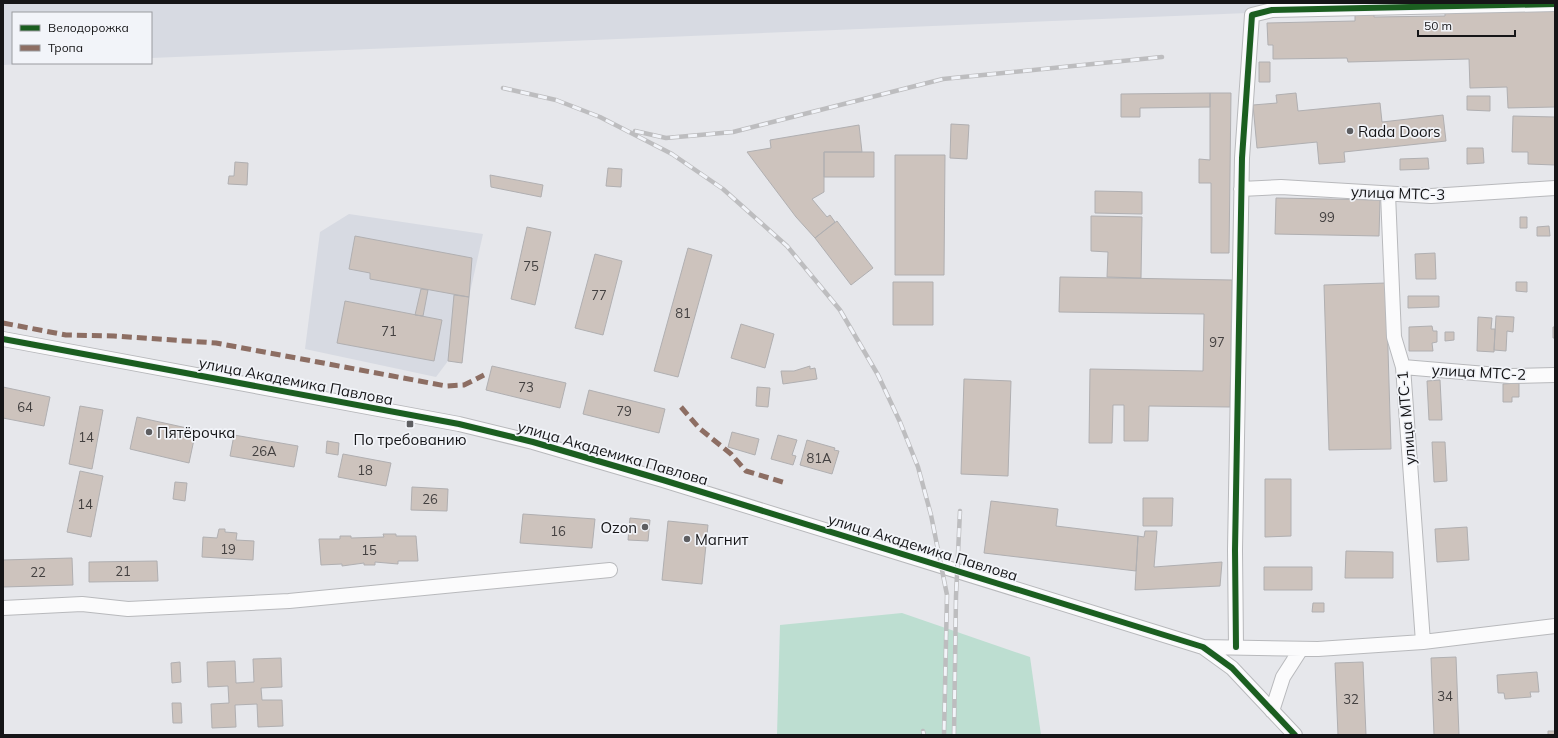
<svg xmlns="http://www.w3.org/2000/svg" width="1558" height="738" font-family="Mulish,sans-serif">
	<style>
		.built { fill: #d7dae2 }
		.green { fill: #bdded1 }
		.building { fill: #cdc3bd; stroke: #b0afb1 }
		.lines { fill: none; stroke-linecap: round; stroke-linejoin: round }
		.minor-casing { stroke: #b8b9bc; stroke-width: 16 }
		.minor { stroke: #fbfbfc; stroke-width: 14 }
		.rail-casing { stroke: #bdbdbf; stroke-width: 4.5 }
		.rail { stroke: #f2f4f9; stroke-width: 3; stroke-dasharray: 9; stroke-linecap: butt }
		.quiet { stroke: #8d6e63; stroke-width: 5; stroke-dasharray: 10 5; stroke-linecap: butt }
		.cycleway-casing { stroke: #f2f4f9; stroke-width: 8 }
		.cycleway { stroke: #1b5e20; stroke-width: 6 }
		.poi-dot { fill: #5e5e61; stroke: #f2f4f9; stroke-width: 1.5 }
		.labels { text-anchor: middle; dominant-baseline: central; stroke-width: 3.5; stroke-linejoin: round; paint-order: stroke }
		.number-label { font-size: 13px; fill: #434040 }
		.poi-label { font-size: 15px; fill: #151517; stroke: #f2f4f9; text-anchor: start }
		.street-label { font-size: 15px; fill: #151517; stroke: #f2f4f9 }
	</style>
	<rect width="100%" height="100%" fill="#e6e7eb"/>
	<path class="built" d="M3 3H1494L151 58V13H13V63H41L3 65Z
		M349 214 483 234 469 297 462 363 448 361 436 377 305 349 320 232Z"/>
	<path class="green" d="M902 613 1030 657 1041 735H777L780 625Z"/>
	<path class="building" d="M1555 10V107L1508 108 1507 87 1470 88 1469 59 1348 62 1347 58 1273 59V45H1268L1267 23 1355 21V14H1374V17L1445 16V12Z
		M1259 62H1270V82H1259Z
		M1210 93V107L1140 108V117H1121V94Z
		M1210 93H1231L1229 253H1211V183H1199V159L1210 160Z
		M1296 93 1298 111 1380 103 1382 122 1443 115 1446 141 1344 152 1345 162 1319 164 1317 142 1257 148 1253 105 1277 103 1276 95Z
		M1467 96H1490V111L1467 110Z
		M1513 116 1555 117V165L1528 164V152H1512Z
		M951 124 969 125 967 159 950 158Z
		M859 125 862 152H824V192L812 199 827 217 830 215 835 222 815 238 796 217 747 152 771 148 770 140Z
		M1467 148H1483L1484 163 1467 164Z
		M824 152H874V177H824Z
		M895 155H945L944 275H895Z
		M1428 158 1429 169 1400 170V159Z
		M235 162 248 163 247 185 228 184 229 176H234Z
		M608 168 622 169 621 187 606 186Z
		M490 175 543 185 541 197 491 187Z
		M1095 191 1142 192V214L1095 213Z
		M1276 198 1380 200 1379 236 1275 234Z
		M1091 216 1142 217 1141 278 1107 277 1108 252 1091 251Z
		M1520 217H1527V228H1520Z
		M837 221 873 268 851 285 815 238Z
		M1549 226 1550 236H1537V227Z
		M527 227 551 232 535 305 511 299Z
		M355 236 472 258 469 297 370 279V273L349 269Z
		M688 248 712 255 678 377 654 371Z
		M1435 253 1436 279H1416L1415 254Z
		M595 254 622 261 603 335 575 328Z
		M1060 277 1232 280 1230 407 1149 406 1148 441H1124V405H1113L1112 443H1089L1090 369 1203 371 1204 314 1059 312Z
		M893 282H933V325H893Z
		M1516 282H1527V292L1516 291Z
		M1386 283 1391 449 1329 450 1324 285Z
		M421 289 428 290 423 316 415 315Z
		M454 295 469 297 462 363 448 361Z
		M1408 296H1439V307L1408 308Z
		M345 301 442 320 434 361 337 343Z
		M1496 316 1514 317 1513 332 1507 331 1506 351 1494 350Z
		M1478 317 1492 318 1491 329H1495L1494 352 1477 351Z
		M741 324 774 334 765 368 731 358Z
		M1432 326 1433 331H1437V342L1432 343 1433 351H1409V327Z
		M1553 327H1555V338H1553Z
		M1445 332H1454V340L1445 341Z
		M492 366 566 383 560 408 486 390Z
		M810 366V369L815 368 817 379 783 384 781 371H794Z
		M964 379 1011 381 1008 476 961 474Z
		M1440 380 1442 420H1429L1427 381Z
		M1519 383V397H1512V402H1503V384Z
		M3 387 50 397 44 426 3 418Z
		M757 387 770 388 768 407 756 406Z
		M589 390 665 409 659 433 583 414Z
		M80 406 103 410 92 469 69 464Z
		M137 417 196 430 189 463 130 449Z
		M732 432 759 439 755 455 728 447Z
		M234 435 298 446 294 467 230 456Z
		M778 435 797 440 792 455 796 456 793 465 771 459Z
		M807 440 835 448 834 450 839 451 832 474 800 465Z
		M327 441 339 443 338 455 326 453Z
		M1432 442H1445L1447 481 1434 482Z
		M343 454 391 463 386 486 338 477Z
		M80 471 103 476 91 537 67 532Z
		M1265 479H1291V536L1265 537Z
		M175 482 187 483 185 501 173 499Z
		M412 487 448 489 447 511 411 510Z
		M1143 498H1173L1172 526H1143Z
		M991 501 1058 509 1056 526 1138 536 1136 571 984 553Z
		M523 514 595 519 592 548 520 543Z
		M630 518 650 520 648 541 628 540Z
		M668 521 708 525 702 584 662 580Z
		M1467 527 1469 560 1437 562 1435 529Z
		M219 529H225V532L237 533 236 540 254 541 253 560 202 557 203 537 217 538Z
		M1145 531H1157L1154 567 1222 562 1220 586 1135 590 1138 536 1144 537Z
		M383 534H396V536H416L418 561H398V564L375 562V565H364V563L342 566V564L321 565 319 539H340V536H351V538L384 537Z
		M1346 551 1393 552V578H1345Z
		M72 558 73 585 3 587V560Z
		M157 561 158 581 89 582V562Z
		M1264 567H1312V590H1264Z
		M1313 603H1324V612H1312Z
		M1456 657 1459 735H1434L1431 658Z
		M281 658 282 687 261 688 262 700H282L283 726 258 727 257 704 235 705 236 727 212 728 211 704 229 703 228 686 208 687 207 662 235 661 236 683 254 682 253 659Z
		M180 662 181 682 172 683 171 663Z
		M1363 662 1366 735H1338L1335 663Z
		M1537 672 1539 692H1530L1531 697 1505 699 1504 693H1498L1497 675Z
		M172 703H181L182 723H173Z
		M1548 731H1555V735H1548Z"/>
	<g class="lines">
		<defs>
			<path id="minor" d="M1241 189 1281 187 1431 196 1555 188
				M1388 194 1394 337 1403 367 1423 642
				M3 339 459 424 533 442 663 480 1203 647 1232 668 1295 735
				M1403 367 1510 376 1555 375
				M3 608 82 604 128 609 289 601 610 570
				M1203 647 1318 649 1423 642 1555 626
				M1236 647 1235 550 1242 158 1252 15 1272 10 1555 4
				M1272 711 1283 677 1301 649"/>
		</defs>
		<use href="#minor" class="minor-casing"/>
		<use href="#minor" class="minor"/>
		<defs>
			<path id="rail" d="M503 88 556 100 600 117 672 154 723 189 787 246 840 310 878 375 900 422 918 467 931 515 947 595 944 735
				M635 131 666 138 733 132 943 79 1162 57
				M923 731 924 735
				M954 735 956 596 960 511"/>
		</defs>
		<use href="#rail" class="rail-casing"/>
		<use href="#rail" class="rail"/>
		<path class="quiet" d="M3 323 66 335 114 336 216 343 446 386 464 385 484 375
			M681 407 699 428 731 454 746 471 786 483"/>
		<defs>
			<path id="cycleway" d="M3 339 459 424 533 442 663 480 1203 647 1232 668 1295 735
				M1236 647 1235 550 1242 158 1252 15 1272 10 1555 4"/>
		</defs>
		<use href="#cycleway" class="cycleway-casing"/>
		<use href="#cycleway" class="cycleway"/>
	</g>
	<g class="poi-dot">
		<circle cx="1350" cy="131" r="4"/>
		<rect x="406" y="420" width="8" height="8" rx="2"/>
		<circle cx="149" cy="432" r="4"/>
		<circle cx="645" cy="527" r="4"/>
		<circle cx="687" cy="539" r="4"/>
	</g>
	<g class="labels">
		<g class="number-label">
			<text x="1327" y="217">99</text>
			<text x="531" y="266">75</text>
			<text x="599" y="295">77</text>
			<text x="683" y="313">81</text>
			<text x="389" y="331">71</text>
			<text x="1217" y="342">97</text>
			<text x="526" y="387">73</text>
			<text x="25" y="407">64</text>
			<text x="624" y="411">79</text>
			<text x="86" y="437">14</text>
			<text x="264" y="451">26А</text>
			<text x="819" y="458">81А</text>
			<text x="365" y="470">18</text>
			<text x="430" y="499">26</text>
			<text x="85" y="504">14</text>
			<text x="558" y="531">16</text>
			<text x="228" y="549">19</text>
			<text x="369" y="550">15</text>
			<text x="123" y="571">21</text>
			<text x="38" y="572">22</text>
			<text x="1445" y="696">34</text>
			<text x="1351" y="699">32</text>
		</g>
		<g class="poi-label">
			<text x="1358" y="131">Rada Doors</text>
			<text x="157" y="432">Пятёрочка</text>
			<text x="410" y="439" text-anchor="middle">По требованию</text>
			<text x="637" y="527" text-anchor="end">Ozon</text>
			<text x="695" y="539">Магнит</text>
		</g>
		<g class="street-label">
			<text transform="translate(1398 193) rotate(2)">улица МТС-3</text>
			<text transform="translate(1479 372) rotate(3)">улица МТС-2</text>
			<text transform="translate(296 381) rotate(11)">улица Академика Павлова</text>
			<text transform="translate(1406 418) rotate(-95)">улица МТС-1</text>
			<text transform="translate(613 453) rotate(16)">улица Академика Павлова</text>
			<text transform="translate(923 547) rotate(17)">улица Академика Павлова</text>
		</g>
	</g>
	<rect width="1558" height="738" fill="none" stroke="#151517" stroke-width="8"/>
	<rect x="12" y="12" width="140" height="52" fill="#f2f4f9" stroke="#9a9b9f"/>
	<rect x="20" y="25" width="20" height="6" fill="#1b5e20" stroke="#9a9b9f"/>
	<text x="48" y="32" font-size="12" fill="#151517">Велодорожка</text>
	<rect x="20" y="45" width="20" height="6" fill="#8d6e63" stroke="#9a9b9f"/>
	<text x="48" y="52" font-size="12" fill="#151517">Тропа</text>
	<path d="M1418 30v6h97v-6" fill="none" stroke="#151517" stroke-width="2"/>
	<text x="1424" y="30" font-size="12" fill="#151517" stroke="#f2f4f9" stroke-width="3" paint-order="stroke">50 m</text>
</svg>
